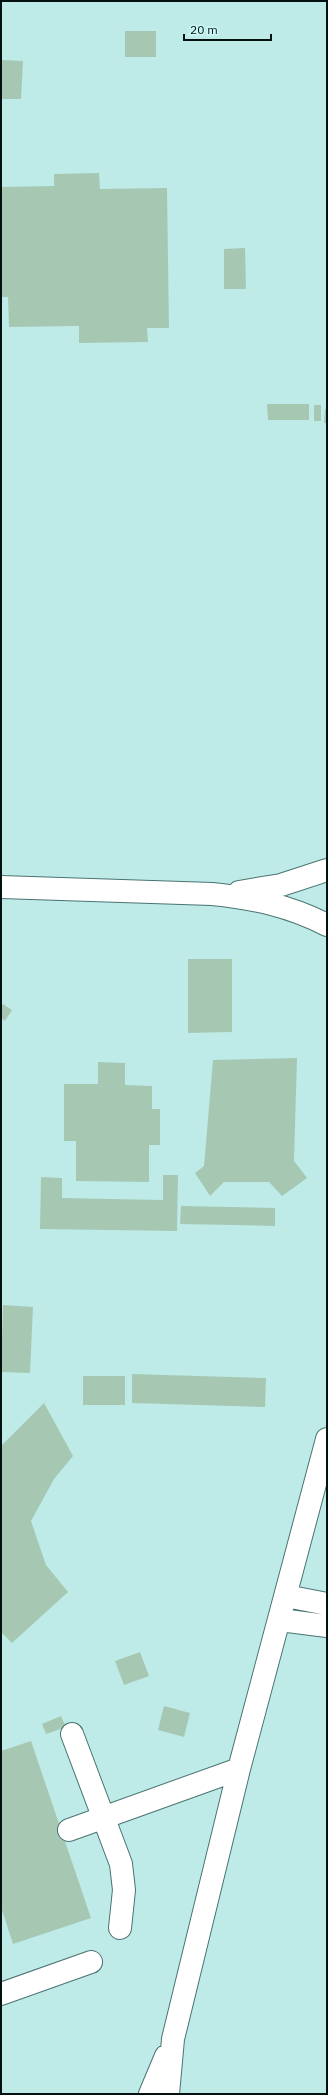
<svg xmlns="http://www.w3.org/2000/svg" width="328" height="2095" font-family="'IBM Plex Sans',sans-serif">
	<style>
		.building { fill: #a6c8b3 }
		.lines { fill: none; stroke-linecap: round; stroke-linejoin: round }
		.minor-casing { stroke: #497371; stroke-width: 24 }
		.minor { stroke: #fff; stroke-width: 22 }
	</style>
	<rect width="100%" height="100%" fill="#beebe8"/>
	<path class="building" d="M125 31H156V57H125Z
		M2 60 23 61 21 99H1Z
		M99 173 100 189 167 188 169 328H147L148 342 79 343V326L9 327 8 297H1V187L54 186V174Z
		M245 248 246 289H224V249Z
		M267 404H309V420H268Z
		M314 405H321V421H314Z
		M325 409H327V423H324Z
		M188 959H232V1032L188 1033Z
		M3 1004 12 1010 5 1021 1 1018V1007Z
		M297 1058 294 1161 307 1178 282 1196 269 1182H224L210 1196 195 1173 204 1166 213 1060Z
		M98 1062 125 1063V1085L152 1086V1109H160V1145H149V1182L76 1181V1141H64V1084H98Z
		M163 1175H178L177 1231 40 1229 41 1177 62 1178V1198L163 1200Z
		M181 1206 275 1208V1226L180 1224Z
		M3 1305 33 1307 30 1373 1 1372Z
		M132 1374 266 1378 265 1407 132 1403Z
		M83 1376H125V1405H83Z
		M44 1403 73 1456 54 1479 31 1521 46 1565 68 1592 12 1643 1 1632V1446Z
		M140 1652 149 1676 124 1685 115 1661Z
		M164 1706 190 1713 184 1737 158 1730Z
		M61 1716 66 1727 46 1734 42 1724Z
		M31 1741 91 1918 13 1944 1 1907V1751Z"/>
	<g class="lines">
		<defs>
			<path id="minor" d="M1 887 212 894C253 898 290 906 327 925
				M239 892 281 885 327 870
				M286 1596 327 1604
				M280 1620 327 1626
				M72 1734 121 1864 124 1890 120 1928
				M69 1830 239 1769
				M1 1994 91 1962
				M150 2094 166 2056
				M168 2094 173 2039 239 1769 327 1439"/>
		</defs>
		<use href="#minor" class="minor-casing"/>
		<use href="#minor" class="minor"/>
	</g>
	<rect width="328" height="2095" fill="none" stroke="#031211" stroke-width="4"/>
	<path d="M184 34v6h87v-6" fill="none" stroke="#031211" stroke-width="2"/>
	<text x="190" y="34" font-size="12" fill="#031211" stroke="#cbf8f6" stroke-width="3" paint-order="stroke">20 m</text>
</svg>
